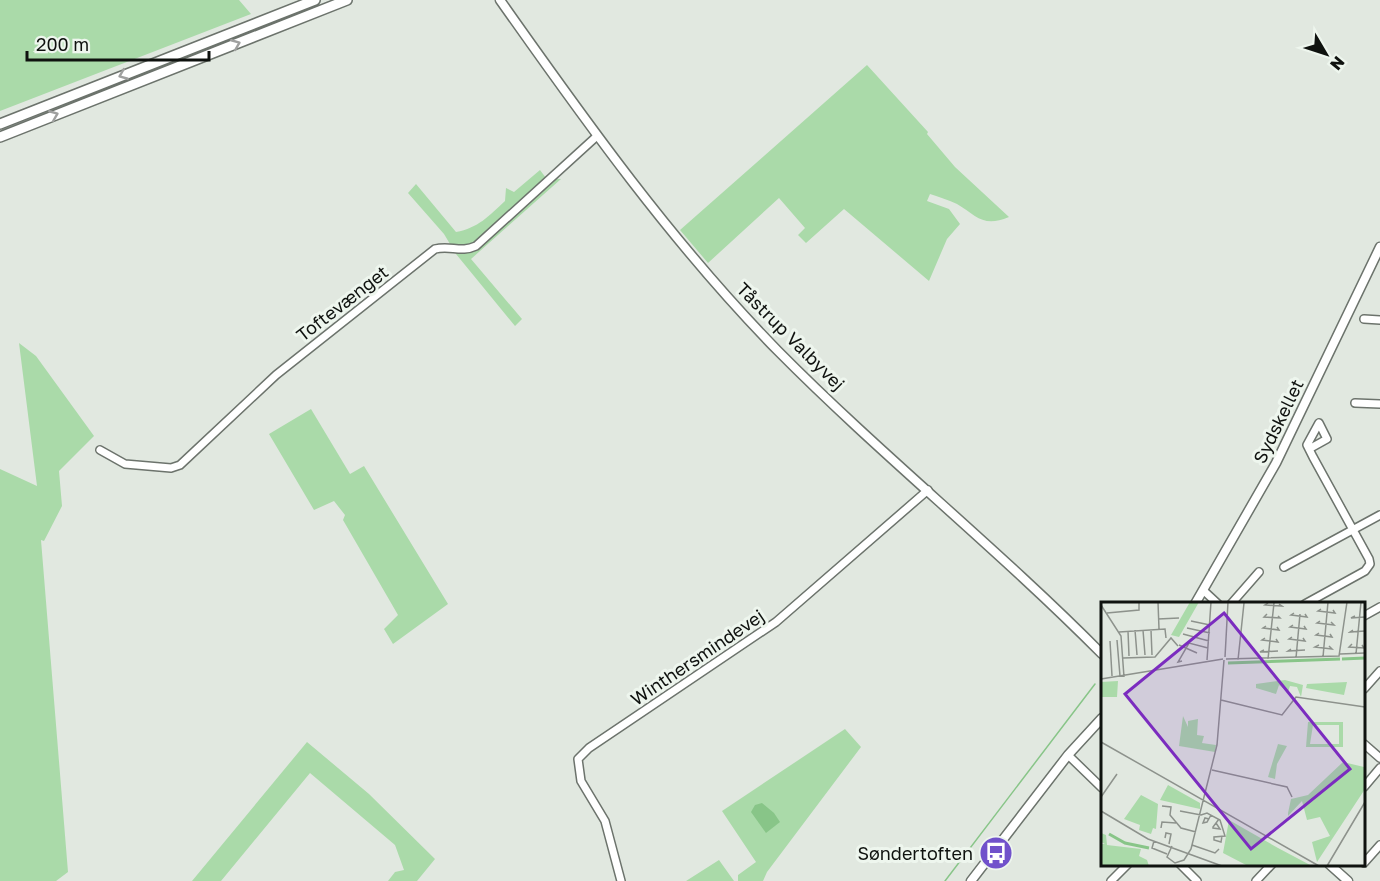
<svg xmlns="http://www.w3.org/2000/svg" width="1380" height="881" font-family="'Golos Text',sans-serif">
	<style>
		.green { fill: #aadaa9 }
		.water { fill: #88c588 }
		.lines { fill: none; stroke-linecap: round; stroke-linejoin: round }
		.stream { stroke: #88c588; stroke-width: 1.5 }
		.minor-casing { stroke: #6c736c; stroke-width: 10 }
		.tertiary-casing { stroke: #6c736c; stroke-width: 11 }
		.secondary-casing { stroke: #6c736c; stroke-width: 12 }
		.minor { stroke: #fff; stroke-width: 7 }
		.tertiary { stroke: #fff; stroke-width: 8 }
		.secondary { stroke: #fff; stroke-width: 9 }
		.oneway { stroke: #9fa09f }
		.labels { text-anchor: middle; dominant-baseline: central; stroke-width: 6; stroke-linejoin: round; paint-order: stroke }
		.street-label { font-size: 18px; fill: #0f120f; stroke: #eef6ee }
		.poi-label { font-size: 18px; fill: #0f120f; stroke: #eef6ee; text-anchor: end }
		.inset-river { fill: none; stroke: #88c588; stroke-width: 3 }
		.inset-road { fill: none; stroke: #8d928c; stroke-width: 1.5 }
		.view { fill: #7b2cbf; fill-opacity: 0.15; stroke: #7b2cbf; stroke-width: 3 }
		.inset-edge { fill: none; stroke: #0f120f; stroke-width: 3 }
	</style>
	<rect width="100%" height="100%" fill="#e1e8e0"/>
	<path class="green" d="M0 0H239L251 14 0 111Z
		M867 65 928 132 927 134 955 167 1009 217C983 228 977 216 957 204 949 200 939 197 930 194L927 201 949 209 960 224 947 239 929 281 844 209 806 243 798 235 805 228 779 198 708 263 680 230Z
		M540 170 546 178 561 179 471 259 522 319 515 326 456 254 444 234 408 193 416 184 456 232C478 228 489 216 505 201L506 188 514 192Z
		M19 343 36 356 94 436 59 471 62 506 44 541 41 540 68 872 56 881H0V469L37 486Z
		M311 409 350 474 364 466 448 604 393 644 384 629 398 615 343 520 345 515 334 501 314 510 269 434Z
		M845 729 861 747 767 872 763 881H738V875L756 862 722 811Z
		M307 742 369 794 435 859 417 881H388L395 872 404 870 395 845 310 773 221 881H192Z
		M719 860 734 881H686Z"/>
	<path class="water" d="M762 803 774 813 780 822 766 833 751 812 755 805Z"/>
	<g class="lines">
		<path class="stream" d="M945 881 1095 684"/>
		<defs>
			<path id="minor" d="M1364 319 1380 320
				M1355 403 1380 404
				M100 450 125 464 171 468 180 465 276 375 435 249C450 245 461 253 476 246L597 136
				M1284 567 1380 515
				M1204 591 1218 604
				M1231 604 1259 572
				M1305 604 1365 571 1370 564 1369 559 1313 457 1307 445 1319 423 1327 439 1309 449
				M1364 616 1380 607
				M1364 689 1380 671
				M1364 744 1380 758
				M1068 755 1102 788
				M1364 787 1380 768
				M1364 863 1380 845
				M1180 864 1197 881
				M621 881 605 821 581 781 578 759 589 748 776 622 928 490
				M1111 881 1128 864
				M1256 881 1272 864"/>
			<path id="tertiary" d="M500 0C586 122 673 244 778 351 882 456 998 549 1102 654
				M1195 604 1276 463 1380 247
				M1329 864 1348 881
				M971 881 1068 755 1102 718"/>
			<path id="secondary" d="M0 124 315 0
				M0 137 347 0"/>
		</defs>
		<use href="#minor" class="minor-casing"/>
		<use href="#tertiary" class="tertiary-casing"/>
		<use href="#secondary" class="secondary-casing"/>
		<use href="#minor" class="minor"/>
		<use href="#tertiary" class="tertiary"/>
		<use href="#secondary" class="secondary"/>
	</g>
	<defs><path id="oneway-chevron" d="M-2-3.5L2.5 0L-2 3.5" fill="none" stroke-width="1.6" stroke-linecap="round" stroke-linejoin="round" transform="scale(1.5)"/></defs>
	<g class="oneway">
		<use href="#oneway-chevron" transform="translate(236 44) rotate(-22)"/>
		<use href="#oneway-chevron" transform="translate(123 75) rotate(158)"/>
		<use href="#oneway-chevron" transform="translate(54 115) rotate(-22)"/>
	</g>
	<defs>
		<symbol id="bus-disc" viewBox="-11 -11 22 22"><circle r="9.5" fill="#7152cb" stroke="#eef6ee"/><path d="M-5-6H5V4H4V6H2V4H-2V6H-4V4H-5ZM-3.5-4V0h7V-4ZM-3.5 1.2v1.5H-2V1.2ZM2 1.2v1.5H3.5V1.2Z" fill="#fff"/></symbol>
	</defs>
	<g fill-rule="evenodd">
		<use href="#bus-disc" x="977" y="834" width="38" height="38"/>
	</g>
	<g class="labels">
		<g class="street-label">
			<text transform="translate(342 303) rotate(-38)">Toftevænget</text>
			<text transform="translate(791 336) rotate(45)">Tåstrup Valbyvej</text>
			<text transform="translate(1278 421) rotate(-64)">Sydskellet</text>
			<text transform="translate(697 657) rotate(-34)">Winthersmindevej</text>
		</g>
		<g class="poi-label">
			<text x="973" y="853">Søndertoften</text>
		</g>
	</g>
	<g transform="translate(1101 602)">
		<rect width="264" height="264" fill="#e1e8e0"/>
		<path d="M89 0H98L78 35 70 33ZM184 78 202 83 200 95 196 85 189 84 187 90 178 83 175 92 155 86V82ZM17 79 16 95H0V80ZM246 80 243 93 205 86 206 82ZM82 114 87 125V119L97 117 96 133 103 134 101 141 115 143 114 150 78 144ZM207 120H242V145H205ZM212 123H238V142H209ZM177 142 186 144 176 162 174 177 167 175ZM242 160 263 165 264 187 216 260 211 240 229 234 219 215 206 218 201 199 187 214V211L190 197 207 193ZM67 183 99 201V207L59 198ZM40 193 57 202 55 227 52 226 50 232 38 228 39 223 23 217ZM128 218 177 246 211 264H147L122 251ZM0 231 5 233 6 243 40 247 38 254 46 258 48 264H0V242H4L0 240Z" fill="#aadaa9" fill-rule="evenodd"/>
		<path class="inset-river" d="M241 57 264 56M127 61 239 57M8 232 24 241 48 246"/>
		<path class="inset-road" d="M57 0 58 27M167 1 164 3 181 4 178 2M0 3 20 34 23 75M220 7 217 9 234 11 232 8M6 11 38 8V1M193 11 190 13 206 15 204 12M166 12 163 15 179 16 177 14M254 14 250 16 264 15M57 17 78 16M90 19 109 23M219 19 216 21 233 23 230 20M192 23 189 25 205 27 203 24M165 24 162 26 178 28 176 25M86 26 109 31M34 28 36 53M42 28 44 53M50 28 51 53M252 28 249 30 264 29M27 29 28 54M18 30 64 27 65 36M218 31 215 33 231 35 229 32M82 32 108 39M191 35 188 37 204 39 202 36M164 36 161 38 177 40 175 37M16 38 19 74M9 39 11 74M251 42 248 45 263 46 261 43M78 43 96 51M218 43 214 45 231 47 228 44M190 47 187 49 204 48M163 48 159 50 177 49M239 52 264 51M255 52 260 0M124 55 127 0M222 55 227 0M22 56 54 55 70 36 77 44M195 56 199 12M125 57 238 54 246 0M167 57 173 1M106 58 110 0M137 58 143 1M81 59 77 60 88 41 107 46M0 77 122 57M120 98 181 113 195 95 264 105M0 140 218 264M111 168 186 185 191 195M0 195 16 172M61 204 70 205 69 213 80 226 95 230M0 209 47 237 121 264M79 209 100 213 106 211 119 218 124 234 113 235V238L120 240 121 234M108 217 104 216 102 221 106 220 110 213M115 221 119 227 112 226V225L118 217M60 226 61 220 75 221M64 236 65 231 70 232 68 242M53 239 51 246 66 252M91 243 114 251 118 247M71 244 66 255 74 261 83 258 90 247 116 143 123 58M226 264 264 200"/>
		<path class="view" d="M123 11 249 167 150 247 24 92Z"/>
		<rect width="264" height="264" class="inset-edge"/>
	</g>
	<g transform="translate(1326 54) rotate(129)" stroke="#eef6ee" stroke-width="4.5" paint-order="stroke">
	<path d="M0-4.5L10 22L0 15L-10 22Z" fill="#0f120f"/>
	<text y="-9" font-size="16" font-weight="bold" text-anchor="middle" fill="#0f120f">N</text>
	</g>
	<path d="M27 51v9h182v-9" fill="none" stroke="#0f120f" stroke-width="3"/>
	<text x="36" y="51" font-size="18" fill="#0f120f" stroke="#eef6ee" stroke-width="4.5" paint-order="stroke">200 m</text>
</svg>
